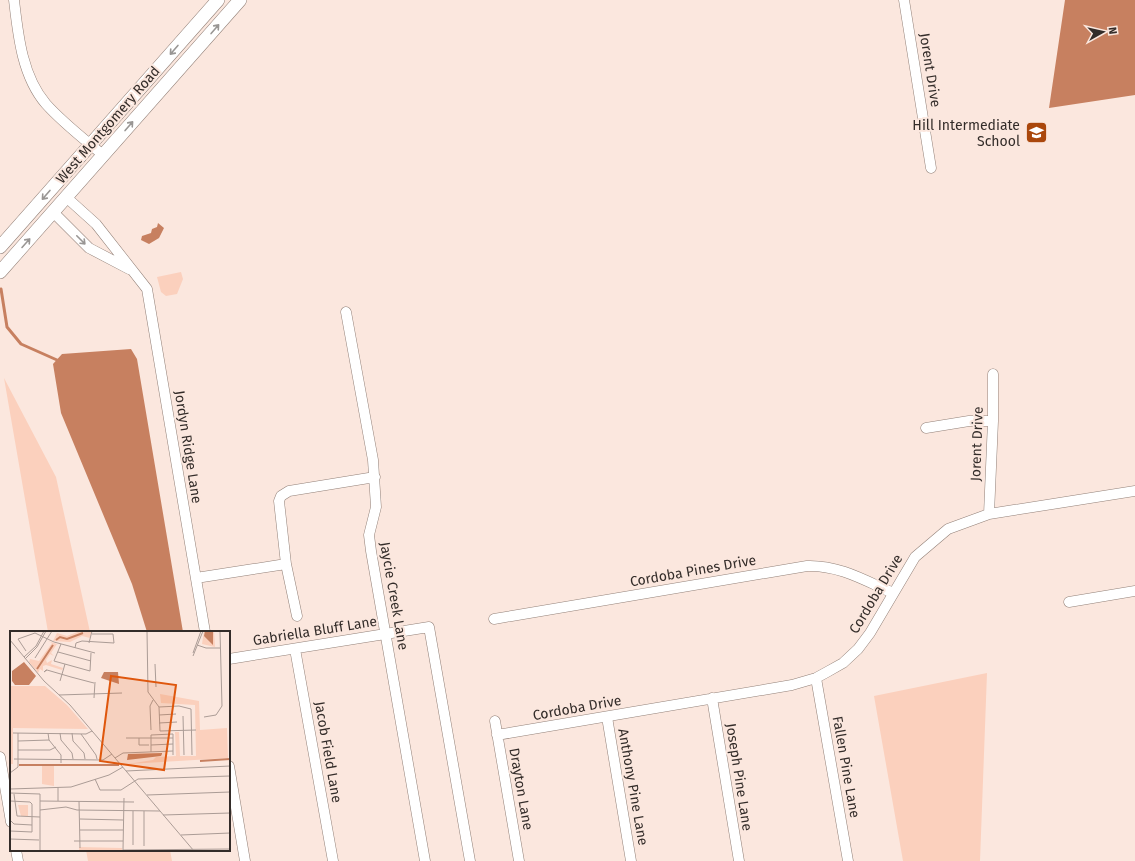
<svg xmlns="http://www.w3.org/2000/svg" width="1135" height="861" font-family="'Fira Sans',sans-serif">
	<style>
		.green { fill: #fbd0bd }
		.water { fill: #c78060 }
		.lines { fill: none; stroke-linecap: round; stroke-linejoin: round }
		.stream { stroke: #c78060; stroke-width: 3 }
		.minor-casing { stroke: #928078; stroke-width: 11 }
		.major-casing { stroke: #928078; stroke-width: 14 }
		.minor { stroke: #fff; stroke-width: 10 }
		.major { stroke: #fff; stroke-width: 13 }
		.oneway { stroke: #999694 }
		.labels { text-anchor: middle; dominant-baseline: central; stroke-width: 4; stroke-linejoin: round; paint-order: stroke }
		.street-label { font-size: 14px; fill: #332c29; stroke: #fbe7de }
		.poi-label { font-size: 14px; fill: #332c29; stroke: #fbe7de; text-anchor: end }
		.inset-river { fill: none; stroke: #c78060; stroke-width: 2 }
		.inset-road { fill: none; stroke: #ab9c96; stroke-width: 1 }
		.view { fill: #df570d; fill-opacity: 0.15; stroke: #df570d; stroke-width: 2 }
		.inset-edge { fill: none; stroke: #332c29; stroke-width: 2 }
	</style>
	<rect width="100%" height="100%" fill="#fbe7de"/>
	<path class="green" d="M181 272 183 279 177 294 166 296 161 292 157 277Z
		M4 378 56 477 90 632H48Z
		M987 673 980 861H903L874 696Z
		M86 850H170L172 861H88Z"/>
	<path class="water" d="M1065 0H1135V95L1049 108Z
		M158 223 164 228 159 238 149 244 141 240 142 236 151 233 152 229 157 227Z
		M131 349 137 359 183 632H147L132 584 61 413 53 364 62 354Z"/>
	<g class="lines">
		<path class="stream" d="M1 289 7 327 21 344 57 360 58 363"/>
		<defs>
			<path id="minor" d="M14 0C18 35 22 76 46 104 63 123 84 139 103 155
				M904 0 931 168
				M66 197 96 224 147 289 205 632
				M53 212 89 248 129 269
				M346 312 373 460 376 507 369 535 371 551 425 861
				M926 428 969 421H993
				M989 514 993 421V374
				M196 578 286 564
				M1069 602 1135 591
				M297 616 286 564 279 501 281 496 289 491 375 477
				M494 619 807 566C839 565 864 580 893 593
				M295 649 333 861
				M229 659 429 627 470 861
				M816 678 848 861
				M712 698 739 861
				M607 717 631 861
				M495 721 519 861
				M497 735 792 685 816 678 827 672 843 663 858 649 870 633 915 557 948 529 989 514 1135 491
				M0 757 11 822
				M229 766 245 861
				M16 850 18 861"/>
			<path id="major" d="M0 247 218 0
				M0 272 240 0"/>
		</defs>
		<use href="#minor" class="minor-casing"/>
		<use href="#major" class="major-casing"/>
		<use href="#minor" class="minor"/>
		<use href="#major" class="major"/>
	</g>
	<defs><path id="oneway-shaft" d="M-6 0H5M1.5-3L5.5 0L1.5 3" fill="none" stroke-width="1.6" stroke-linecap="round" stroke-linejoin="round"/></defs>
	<g class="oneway">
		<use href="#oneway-shaft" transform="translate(215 29) rotate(-49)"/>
		<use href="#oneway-shaft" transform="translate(174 50) rotate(131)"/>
		<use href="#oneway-shaft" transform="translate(129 126) rotate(-49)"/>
		<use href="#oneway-shaft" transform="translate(46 195) rotate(131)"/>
		<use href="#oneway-shaft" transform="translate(81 240) rotate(45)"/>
		<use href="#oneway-shaft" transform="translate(26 243) rotate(-48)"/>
	</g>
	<defs>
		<symbol id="school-square" viewBox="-11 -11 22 22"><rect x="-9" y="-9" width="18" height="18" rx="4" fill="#aa470c" stroke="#fbe7de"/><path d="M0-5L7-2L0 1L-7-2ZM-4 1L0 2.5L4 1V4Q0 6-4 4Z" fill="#fff"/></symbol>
	</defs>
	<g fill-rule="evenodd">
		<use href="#school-square" x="1024" y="120" width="25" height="25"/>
	</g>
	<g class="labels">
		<g class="street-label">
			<text transform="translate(930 70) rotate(81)">Jorent Drive</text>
			<text transform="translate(108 125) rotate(-49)">West Montgomery Road</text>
			<text transform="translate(977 444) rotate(-88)">Jorent Drive</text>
			<text transform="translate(188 447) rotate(81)">Jordyn Ridge Lane</text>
			<text transform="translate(693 571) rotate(-10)">Cordoba Pines Drive</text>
			<text transform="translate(876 594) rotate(-59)">Cordoba Drive</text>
			<text transform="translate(394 596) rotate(80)">Jaycie Creek Lane</text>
			<text transform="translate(315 631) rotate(-9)">Gabriella Bluff Lane</text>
			<text transform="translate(577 708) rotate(-10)">Cordoba Drive</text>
			<text transform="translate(328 752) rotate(80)">Jacob Field Lane</text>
			<text transform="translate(846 767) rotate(80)">Fallen Pine Lane</text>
			<text transform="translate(739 777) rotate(81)">Joseph Pine Lane</text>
			<text transform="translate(633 787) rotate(80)">Anthony Pine Lane</text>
			<text transform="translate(521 789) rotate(80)">Drayton Lane</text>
		</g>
		<g class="poi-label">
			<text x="1020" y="125">Hill Intermediate<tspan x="1020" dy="16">School</tspan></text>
		</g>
	</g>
	<g transform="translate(10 631)">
		<rect width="220" height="220" fill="#fbe7de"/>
		<path d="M70 0H82L80 7 72 5 60 11 43 10 47 2 57 5ZM194 0H204L205 16 192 13ZM38 10 50 14 47 13 41 22 44 25 40 23 36 29 37 32 42 29 41 33 53 37 52 39 36 34 33 35V40L30 38 28 42 19 31 20 28 29 30 42 12ZM1 55H35L57 74 78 98 3 97V133H0ZM150 63 189 70 190 99 217 97 218 127 118 133 143 129 146 126 166 125 165 101H169L170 125H186L185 74 151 72ZM32 135H44V155L32 153ZM8 174H18V185H11ZM69 216 112 217V220H69Z" fill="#fbd0bd"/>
		<path d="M195 0H203V14L194 5ZM14 31 26 45 19 54H5L2 50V40ZM94 41H108L109 53 91 47ZM118 123 152 122V123L151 125 117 129Z" fill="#c78060"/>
		<path class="inset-river" d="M46 9 50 6 57 8 73 2M27 38 43 14M190 130 220 128M9 134H109"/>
		<path class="inset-road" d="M137 0 138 61 149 76 150 100M0 9 34 50 60 74 184 220M79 12 82 0M51 13 44 30 80 40 81 22M187 14 196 17H210M65 17 66 12 72 10 104 12 103 3H82M16 20 8 8 25 2 44 11 85 22M48 21 81 30M183 22 191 0M183 25 193 0M14 26 26 15 34 0M25 27 42 0M15 28 27 16 36 0M145 33 146 56M37 39 34 41 36 39H37L61 46 80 51 84 52M50 50 55 33M49 64 112 62M84 67 85 51M149 76 169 75 181 78 182 124M149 84 166 83M173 85 174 124M194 86 206 84 212 75 210 0M149 92 167 91M141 99 140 75 143 69M150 100 186 99M3 102 76 103 82 100M38 102 39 109 51 124V132M50 102 51 109 62 122 63 128M62 102 63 110 74 122 75 128M71 103 86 124 87 128M116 107H163M129 107V114H139M8 110 39 109M141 114 163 113M8 119H40L46 116M141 121V104L163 103V124M105 127 113 122 163 120M4 128 93 129 102 123M116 140 220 135M0 142 8 136V102M85 148 90 159H111L128 148 220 145M48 156V170M0 158 61 156 99 144 113 136M0 162 30 163V220M4 163 7 185 30 186M137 164 220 161M0 170 20 171 22 173V201L0 200M30 170 124 171M69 170 70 217M30 179 56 176 67 179 150 180M153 184 220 182M70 188 113 189M0 189 4 193 22 194M70 199H113M171 204 220 202M0 208 29 209M64 210H113M123 214V180M134 215V180M113 219 220 218M113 219 114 167"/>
		<path class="view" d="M101 45 166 54 154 139 90 130Z"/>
		<rect width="220" height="220" class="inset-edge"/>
	</g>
	<g transform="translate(1103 32) rotate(82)" stroke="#fbe7de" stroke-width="3" paint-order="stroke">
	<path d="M0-3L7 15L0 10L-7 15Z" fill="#332c29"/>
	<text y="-6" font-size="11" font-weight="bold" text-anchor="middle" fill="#332c29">N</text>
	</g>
</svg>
